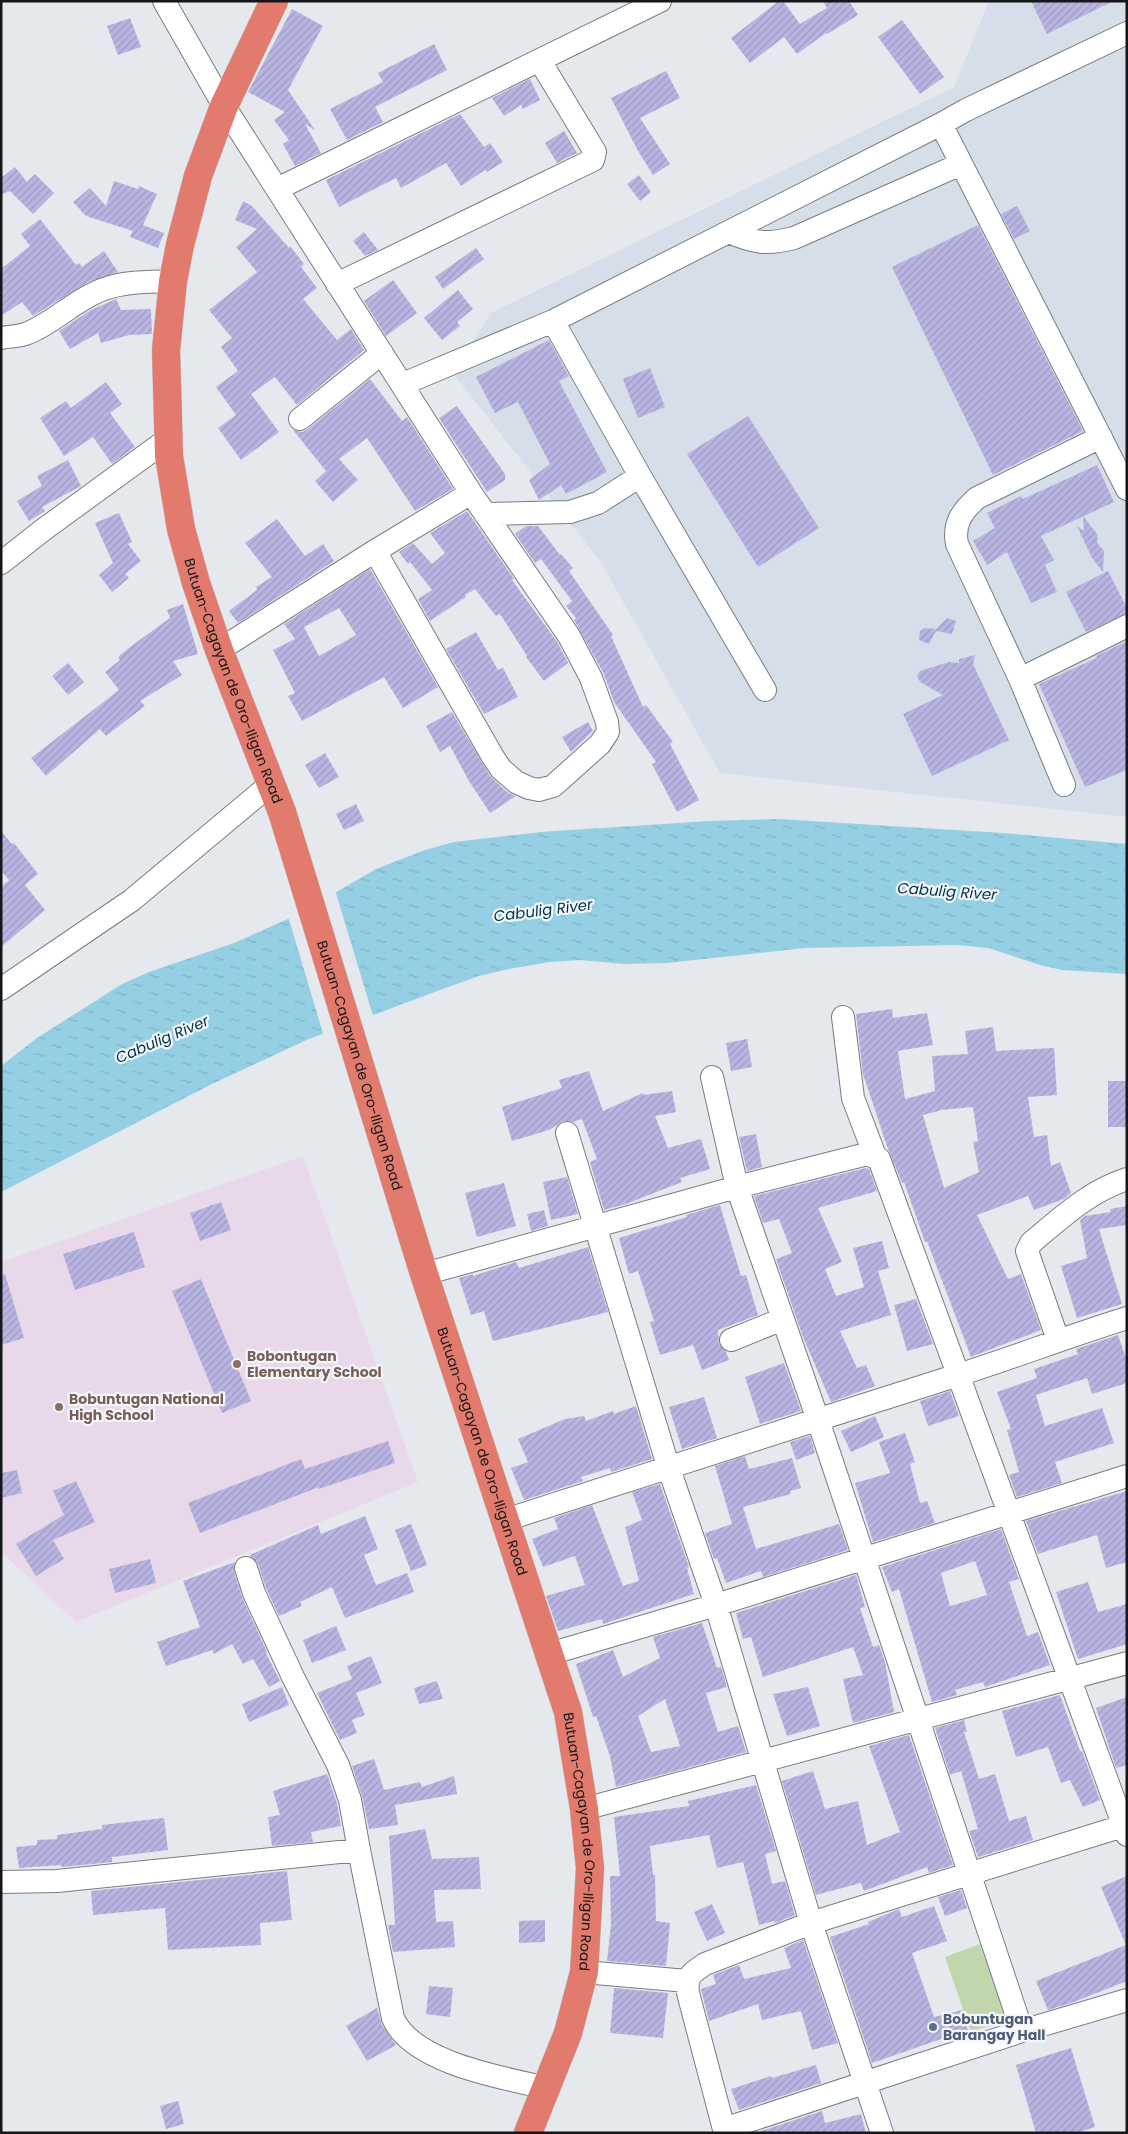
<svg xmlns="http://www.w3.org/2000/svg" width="1128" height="2134" font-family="Poppins,sans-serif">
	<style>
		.built { fill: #d5dee9 }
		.education { fill: #e8d8ea }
		.pitch { fill: #c0d7ac }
		.water { fill: url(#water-ripples) }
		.pier { fill: #e5e9ed }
		.building { fill: url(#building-hatch); fill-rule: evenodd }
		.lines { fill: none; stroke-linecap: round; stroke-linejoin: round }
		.minor-casing { stroke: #797d81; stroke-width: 24 }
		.highway-casing { stroke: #c7c7c7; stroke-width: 29 }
		.minor { stroke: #fff; stroke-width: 22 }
		.highway { stroke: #e27b6d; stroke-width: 28 }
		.education-dot { fill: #8d6e63; stroke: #f2f6fb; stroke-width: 2 }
		.service-dot { fill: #5c6f8a; stroke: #f2f6fb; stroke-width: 2 }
		.labels { text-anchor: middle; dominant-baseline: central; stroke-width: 4.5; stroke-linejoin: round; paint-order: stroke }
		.street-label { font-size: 14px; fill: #141617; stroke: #f2f6fb }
		.education-label { font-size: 14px; font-weight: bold; fill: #785e54; stroke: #f2f6fb; text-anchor: start }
		.service-label { font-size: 14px; font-weight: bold; fill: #4e5e75; stroke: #f2f6fb; text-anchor: start }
		.water-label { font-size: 15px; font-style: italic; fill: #003443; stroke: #f2f6fb }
	</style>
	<defs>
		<pattern id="water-ripples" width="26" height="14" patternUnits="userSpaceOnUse" patternTransform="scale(1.25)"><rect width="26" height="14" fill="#95cfe4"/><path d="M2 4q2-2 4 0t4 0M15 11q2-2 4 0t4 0" fill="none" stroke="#80b1c3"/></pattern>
		<pattern id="building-hatch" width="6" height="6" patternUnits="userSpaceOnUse" patternTransform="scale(1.25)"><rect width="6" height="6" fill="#b9b5e3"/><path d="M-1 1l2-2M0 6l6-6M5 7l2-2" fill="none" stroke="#9e9bc2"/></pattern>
	</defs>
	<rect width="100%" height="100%" fill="#e5e9ed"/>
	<path class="built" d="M989 1H1127V817L720 773 600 561 453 373 491 313 954 87Z"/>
	<path class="education" d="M303 1156 418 1482 76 1622 1 1552V1262Z"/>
	<path class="pitch" d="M980 1944 1007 2019 971 2032 945 1957Z"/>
	<path class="water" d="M779 819 1003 833 1127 844V974L1062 970 1040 965 988 948 958 945 805 948 667 963 625 964 579 960 550 962 509 969 479 976 451 986 309 1039 212 1084 1 1192V1066L37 1038 122 984 149 972 234 943 297 915 376 869 425 850 454 842 541 832 709 821Z"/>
	<path class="pier" d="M335 890 374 1019 324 1037 288 916Z"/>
	<path class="building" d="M779 1H783L800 24 827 8 823 1H849L858 15 827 34 826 33 797 54 784 37 750 63 731 38Z
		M1031 1H1113L1047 34Z
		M292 9 323 26 288 90 315 130 305 124 321 153 295 166 283 144 289 140 274 120 285 112 248 92Z
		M130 18 141 47 118 55 107 26Z
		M902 20 944 77 920 94 878 37Z
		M434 44 447 70 375 107 383 122 347 140 330 109 383 82 378 73Z
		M666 71 680 98 640 118 670 164 653 175 638 151 611 98Z
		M530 79 540 100 523 109 521 105 504 116 492 98Z
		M460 114 484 147 490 143 503 162 487 172 485 170 461 186 446 163 401 188 396 178 339 207 326 180Z
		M564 131 577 153 557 163 545 143Z
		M15 167 27 182 35 174 54 193 33 214 10 191 1 195V178Z
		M639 175 651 192 640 201 627 184Z
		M114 181 138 189 139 186 157 194 143 225 164 233 158 248 130 237 133 231 86 216 73 202 90 188 106 206Z
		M243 201 252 206 289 248 290 246 304 264 301 267 317 288 303 299 337 340 351 329 364 350 297 405 275 377 251 394 279 432 241 460 218 428 236 415 216 387 238 371 221 347 232 338 209 310 257 272 236 247 257 229 235 220Z
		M1017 206 1030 231 1014 239 1001 214Z
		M40 219 76 265 79 263 82 267 104 251 118 272 88 282 33 316 22 302 1 316V269L30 246 21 234Z
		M978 225 1083 431 993 475 892 267Z
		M364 232 378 250 365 256 353 241Z
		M476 248 484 259 443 289 435 277Z
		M393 280 417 313 386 336 364 301Z
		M458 290 473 309 457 322 460 326 442 340 424 318Z
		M116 299 121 310 151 309 152 334 129 335 101 343 98 333 70 349 59 331 91 310Z
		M549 340 569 376 559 381 607 472 566 494 561 485 539 500 529 480 550 464 518 402 495 413 476 377Z
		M650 368 665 407 638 418 623 379Z
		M370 379 402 421 407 417 453 489 415 511 367 438 339 459 358 480 333 502 315 481 326 471 293 430 302 432 308 429Z
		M106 382 122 404 110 413 135 447 112 464 93 437 64 456 40 418 66 401 71 408Z
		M457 406 505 474V480L487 492 439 418Z
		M748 416 819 528 758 567 687 454Z
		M68 460 81 486 42 507 45 511 29 521 17 501 42 486 37 476Z
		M1097 465 1114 502 1041 536 1054 560 1045 565 1057 592 1031 603 1007 552 987 565 973 541 995 528 987 513 1021 496 1023 499Z
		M467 511 514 579 512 580 558 643 568 663 544 681 526 657 527 656 500 614 496 616 475 589 465 595 466 597 430 621 418 599 432 590 410 562 408 564 399 552 413 543 432 564 445 553 430 533Z
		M119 513 132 542 128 544 141 561 125 574 129 578 112 592 99 575 113 563 95 523Z
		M1083 516 1097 534 1098 544 1104 551 1103 572 1092 558 1077 526 1084 531Z
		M277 519 305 556 323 544 334 561 238 623 229 611 257 590 256 587 272 577 245 543Z
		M526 526H538L560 555 561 554 573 568 569 571 613 635 611 636 643 707 646 705 673 742 670 744 699 800 677 812 652 764 656 762 614 702 603 672 574 620 576 618 566 606 572 601 541 559 535 563 515 534Z
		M370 569 438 687 403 708 384 677 302 721 288 696 295 693 273 650 295 639 284 624ZM339 608 356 635 319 656 304 627Z
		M1108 571 1127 608V613L1086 632 1066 592Z
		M183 604 198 654 173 661 182 675 140 701 145 706 106 736 100 729 46 776 31 758 119 690 105 672 120 660 118 657 130 647 170 618 167 610Z
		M947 618 956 621 952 634 936 631 929 644 919 640 920 631 925 628 936 629Z
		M476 632 498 670 503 668 518 697 484 714 446 649Z
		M1127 641V770L1085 787 1039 684 1097 658 1096 656Z
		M975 655 973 664 1009 740 932 776 903 714 943 695 920 682 917 676 920 671 949 662 959 663V659Z
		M68 663 84 682 68 695 52 676Z
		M452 712 490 776 507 792 516 796 490 813 469 781 450 746 440 752 426 726Z
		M588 722 593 731 571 752 562 737Z
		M325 753 339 777 319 788 305 765Z
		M356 804 364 821 344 830 336 814Z
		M1 831 12 844 14 843 38 874 25 885 45 910 1 947V887L9 880 1 871Z
		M892 1009 893 1018 927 1013 933 1045 898 1051 905 1099 935 1091 932 1056 968 1054 965 1031 993 1027 996 1051 1054 1048 1057 1095 1028 1097 1034 1137 1047 1135 1051 1166 1060 1162 1071 1193 1064 1199 1034 1210 1028 1196 977 1215 1008 1279 1021 1274 1041 1330 971 1357 927 1241 925 1242 904 1182 902 1183 888 1149 863 1074 856 1014ZM973 1107 978 1141 973 1142 979 1172 944 1188 923 1115 942 1110Z
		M747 1039 752 1067 731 1071 726 1043Z
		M589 1071 603 1111 643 1093V1095L672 1091 676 1112 655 1116 668 1148 701 1139 710 1169 680 1178 682 1182 626 1204 604 1210 590 1162 597 1159 582 1119 573 1122 563 1121 549 1130 512 1141 502 1107 562 1088 559 1080Z
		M1108 1081H1127V1127H1108Z
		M756 1134 762 1167 747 1171 739 1137Z
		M866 1168 869 1169 877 1191 818 1208 842 1262 825 1269 836 1296 864 1287 853 1248 882 1241 889 1268 878 1271 891 1315 840 1331 857 1368 866 1365 875 1386 831 1402 803 1337 776 1259 792 1253 779 1219 763 1223 754 1196Z
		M567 1177 578 1214 551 1220 543 1182Z
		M504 1183 516 1226 477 1237 465 1193Z
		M221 1202 231 1230 200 1241 190 1213Z
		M720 1205 741 1276 746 1275 758 1315 718 1330 719 1344 726 1352 729 1360 702 1370 693 1345 660 1355 650 1322 654 1321 638 1271 629 1274 619 1238 687 1217 686 1215Z
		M1127 1206V1225L1099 1229 1122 1304 1077 1318 1061 1266 1087 1258 1080 1220 1085 1216 1111 1212 1110 1209Z
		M544 1210 548 1226 531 1231 527 1214Z
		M134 1232 145 1267 75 1290 63 1254Z
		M588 1247 608 1312 493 1341 484 1311 471 1315 459 1278 473 1274V1276L516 1262 519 1268Z
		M5 1274 24 1338 1 1345V1275Z
		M201 1279 251 1401 222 1413 172 1291Z
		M916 1299 933 1344 907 1351 894 1305Z
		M1118 1335 1127 1361V1383L1092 1394 1087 1378 1036 1395 1045 1426 1102 1408 1114 1443 1055 1462 1062 1483 1017 1497 1009 1475 1019 1472 1007 1430 1011 1429 997 1392 1037 1378 1034 1369 1078 1354 1076 1349Z
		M784 1363 801 1411 760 1424 745 1377Z
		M950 1391 959 1416 928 1426 920 1401Z
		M704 1397 717 1438 682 1449 669 1407Z
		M636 1406 652 1459 611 1472 610 1468 581 1477 583 1481 524 1500 511 1468 528 1462 518 1439 565 1419 584 1416 586 1421 613 1411 614 1414Z
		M875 1416 884 1437 851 1452 841 1431Z
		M905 1433 915 1462 910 1464 920 1503 927 1501 935 1523 873 1542 855 1483 890 1473 879 1442Z
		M810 1436 815 1453 796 1460 790 1442Z
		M388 1441 395 1463 319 1489V1487L200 1533 188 1503 301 1459 305 1469Z
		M745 1456 749 1469 792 1458 801 1488 790 1491 791 1494 743 1507 756 1549 839 1524 848 1550 763 1577 761 1571 726 1583 717 1558 714 1559 705 1533 732 1524 715 1466Z
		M17 1470 22 1493 1 1498V1473Z
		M76 1481 95 1522 53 1540 64 1559 36 1576 16 1544 64 1515 53 1491Z
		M660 1484 689 1567 687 1568 694 1594 603 1624 602 1619 558 1631 546 1596 585 1585 575 1556 543 1567 532 1539 558 1529 554 1518 592 1505 623 1586 639 1581 625 1527 642 1520 632 1492Z
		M1127 1491V1562L1106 1568 1097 1535 1038 1554 1026 1521Z
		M365 1516 378 1549 364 1555 376 1585 407 1573 414 1592 345 1618 332 1587 300 1602 302 1606 279 1616 266 1588 258 1564 250 1555 318 1525 321 1534Z
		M411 1524 427 1565 411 1571 395 1530Z
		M1001 1529 1019 1579 1009 1582 1027 1636 1038 1632 1050 1665 985 1687 983 1682 955 1690 957 1695 932 1702 899 1589 892 1592 882 1567ZM975 1561 987 1595 950 1606 941 1573Z
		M150 1559 156 1583 115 1593 109 1569Z
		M235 1562 234 1572 242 1597 267 1652 266 1653 280 1681 269 1687 253 1659 243 1664 232 1644 214 1654 212 1650 166 1666 157 1642 200 1627 183 1581Z
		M856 1575 865 1607 860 1608 873 1647 879 1645 885 1662 894 1712 853 1723 843 1679 863 1675 853 1647 763 1677 751 1637 743 1639 736 1613Z
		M1088 1582 1098 1612 1127 1604V1644L1078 1659 1056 1592Z
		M702 1623 717 1668 721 1667 727 1687 706 1693 718 1732 738 1726 746 1752 616 1787 610 1756 596 1716 593 1717 576 1664 613 1650 623 1677 660 1658 653 1637ZM665 1699 680 1746 651 1752 638 1716Z
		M336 1626 346 1650 312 1663 303 1640Z
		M371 1656 382 1683 356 1693 365 1715 352 1720 357 1733 340 1740 317 1693 352 1679 347 1666Z
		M437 1681 443 1699 419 1704 414 1688Z
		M282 1687 289 1705 249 1722 242 1704Z
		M808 1687 820 1726 787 1736 773 1694Z
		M1060 1695 1080 1751H1082L1100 1800 1083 1807 1070 1780 1061 1783 1048 1747 1016 1757 1002 1711Z
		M1127 1697V1765L1116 1768 1096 1708Z
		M964 1720 967 1732H964L979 1779 995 1774 1009 1821 1026 1816 1033 1840 978 1857 969 1831 978 1829 961 1771 950 1775 935 1728Z
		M909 1735 953 1865 929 1873 927 1867 864 1891 861 1883 816 1895 782 1781 813 1771 825 1809 858 1801 867 1845 900 1832 869 1746Z
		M374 1759 384 1790 420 1782 422 1787 454 1776 457 1794 395 1805 398 1825 369 1829 362 1796 352 1766Z
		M327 1774 337 1803 341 1826 311 1832 313 1842 272 1846 268 1817 280 1815 273 1791Z
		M756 1785 776 1851 765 1854 772 1884 785 1881 795 1915 775 1923 774 1921 759 1925 743 1862 717 1868 709 1835 650 1846 653 1875H655L656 1921 670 1923 666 1966 607 1961 611 1924 610 1876H620L614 1817 689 1806 688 1801Z
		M164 1818 168 1850 112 1857V1862L62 1867 61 1865 19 1868 16 1847 37 1845V1840L57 1839V1835L102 1829V1825Z
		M425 1829 432 1859 479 1857 481 1889 434 1890 436 1922 453 1921 455 1947 393 1952 388 1925H395L389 1836Z
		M287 1871 292 1920 260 1923 261 1945 168 1950 165 1908 93 1915 91 1891Z
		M1127 1876V1981L1071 2003 1048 2010 1036 1981 1126 1945 1101 1887Z
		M961 1890 967 1908 945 1916 938 1897Z
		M712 1904 725 1933 707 1941 694 1912Z
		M934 1906 947 1941 912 1953 934 2017 962 2010 969 2034 948 2042 947 2037 872 2063 830 1937 869 1924 868 1922 899 1909 902 1917Z
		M545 1920V1942L519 1943V1921Z
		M803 1940 838 2043 812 2050 801 2011 762 2020 758 2004 709 2021 701 1989 716 1984 713 1975 739 1965 744 1979 791 1968 784 1948Z
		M429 1986 453 1988 450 2017 426 2014Z
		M614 1988 668 1993 663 2038 610 2033Z
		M377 2008 382 2025 396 2045 367 2061 346 2026Z
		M1071 2048 1095 2127 1076 2133H1036L1016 2065Z
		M816 2065 821 2083 739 2110 731 2089 771 2076 772 2078Z
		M178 2101 184 2124 166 2129 160 2106Z
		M822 2111 825 2123 861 2114 866 2133H755Z"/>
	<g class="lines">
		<defs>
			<path id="minor" d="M164 1 224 106 471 493 569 636 591 678 607 722 608 732 600 744 561 779 553 786 539 790 529 788 516 782 501 769 493 757 375 551
				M941 124 966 110 1127 33
				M277 189 660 1
				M729 232C754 243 767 245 794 238L961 164
				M337 284 593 160 595 152 540 61
				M553 321 640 476 765 690
				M1 338C10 336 19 337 28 333 55 322 76 299 104 289 126 281 150 282 173 281
				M403 384 553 321 941 124 1127 489
				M300 419 382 353
				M1101 437 977 498C962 511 953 524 957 544L1020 679 1127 626
				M485 514 570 512 598 503 640 476
				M1 563 43 530 168 439
				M219 650 375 551 471 493
				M1020 679 1064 785
				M1 989 132 900 272 783
				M843 1017 853 1098 875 1156
				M712 1077 737 1187 818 1420 1022 2031
				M567 1133 668 1466 716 1605 811 1923 882 2133
				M424 1274 737 1187 867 1154 879 1159 1127 1835
				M731 1340 783 1319
				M1058 1340 1027 1251 1031 1243C1062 1217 1088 1192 1127 1179
				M505 1520C654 1471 805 1424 955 1376 1012 1358 1069 1336 1127 1318
				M246 1568 254 1593 293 1677 338 1765 350 1800 359 1850
				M549 1654 716 1605 1127 1476
				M584 1809 1127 1663
				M1 1882 57 1881 359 1850 393 2018C412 2063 504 2078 547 2088
				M584 1972 687 1981
				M724 2129 1022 2031 1127 2000
				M725 2133 688 1993C686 1975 692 1973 705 1964L811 1923 1123 1826"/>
			<g id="highway">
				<path id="s1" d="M274 1 224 106 198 176 180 245 173 281 166 350 169 456 181 529 196 583 219 650 282 812 424 1274 568 1712 584 1809 590 1868 585 1956 584 1972 568 2033 528 2133"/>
			</g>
		</defs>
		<use href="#minor" class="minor-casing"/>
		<use href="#highway" class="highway-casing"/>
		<use href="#minor" class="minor"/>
		<use href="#highway" class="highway"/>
	</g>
	<g class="education-dot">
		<circle cx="237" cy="1364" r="5"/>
		<circle cx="59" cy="1407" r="5"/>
	</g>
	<circle class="service-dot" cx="933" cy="2027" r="5"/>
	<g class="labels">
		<g class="street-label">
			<text stroke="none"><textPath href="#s1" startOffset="709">Butuan-Cagayan de Oro-Iligan Road</textPath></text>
			<text stroke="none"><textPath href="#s1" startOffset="1114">Butuan-Cagayan de Oro-Iligan Road</textPath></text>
			<text stroke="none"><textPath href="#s1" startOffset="1519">Butuan-Cagayan de Oro-Iligan Road</textPath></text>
			<text stroke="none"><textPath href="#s1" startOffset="1924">Butuan-Cagayan de Oro-Iligan Road</textPath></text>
		</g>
		<g class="education-label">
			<text x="247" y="1356">Bobontugan<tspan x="247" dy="16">Elementary School</tspan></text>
			<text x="69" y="1399">Bobuntugan National<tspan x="69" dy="16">High School</tspan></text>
		</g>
		<g class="service-label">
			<text x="943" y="2019">Bobuntugan<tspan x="943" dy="16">Barangay Hall</tspan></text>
		</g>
		<g class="water-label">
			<text transform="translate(947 891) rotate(4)">Cabulig River</text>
			<text transform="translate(543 910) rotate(-7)">Cabulig River</text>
			<text transform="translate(162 1039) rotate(-23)">Cabulig River</text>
		</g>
	</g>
	<rect width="1128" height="2134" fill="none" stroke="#141617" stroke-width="5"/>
</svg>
